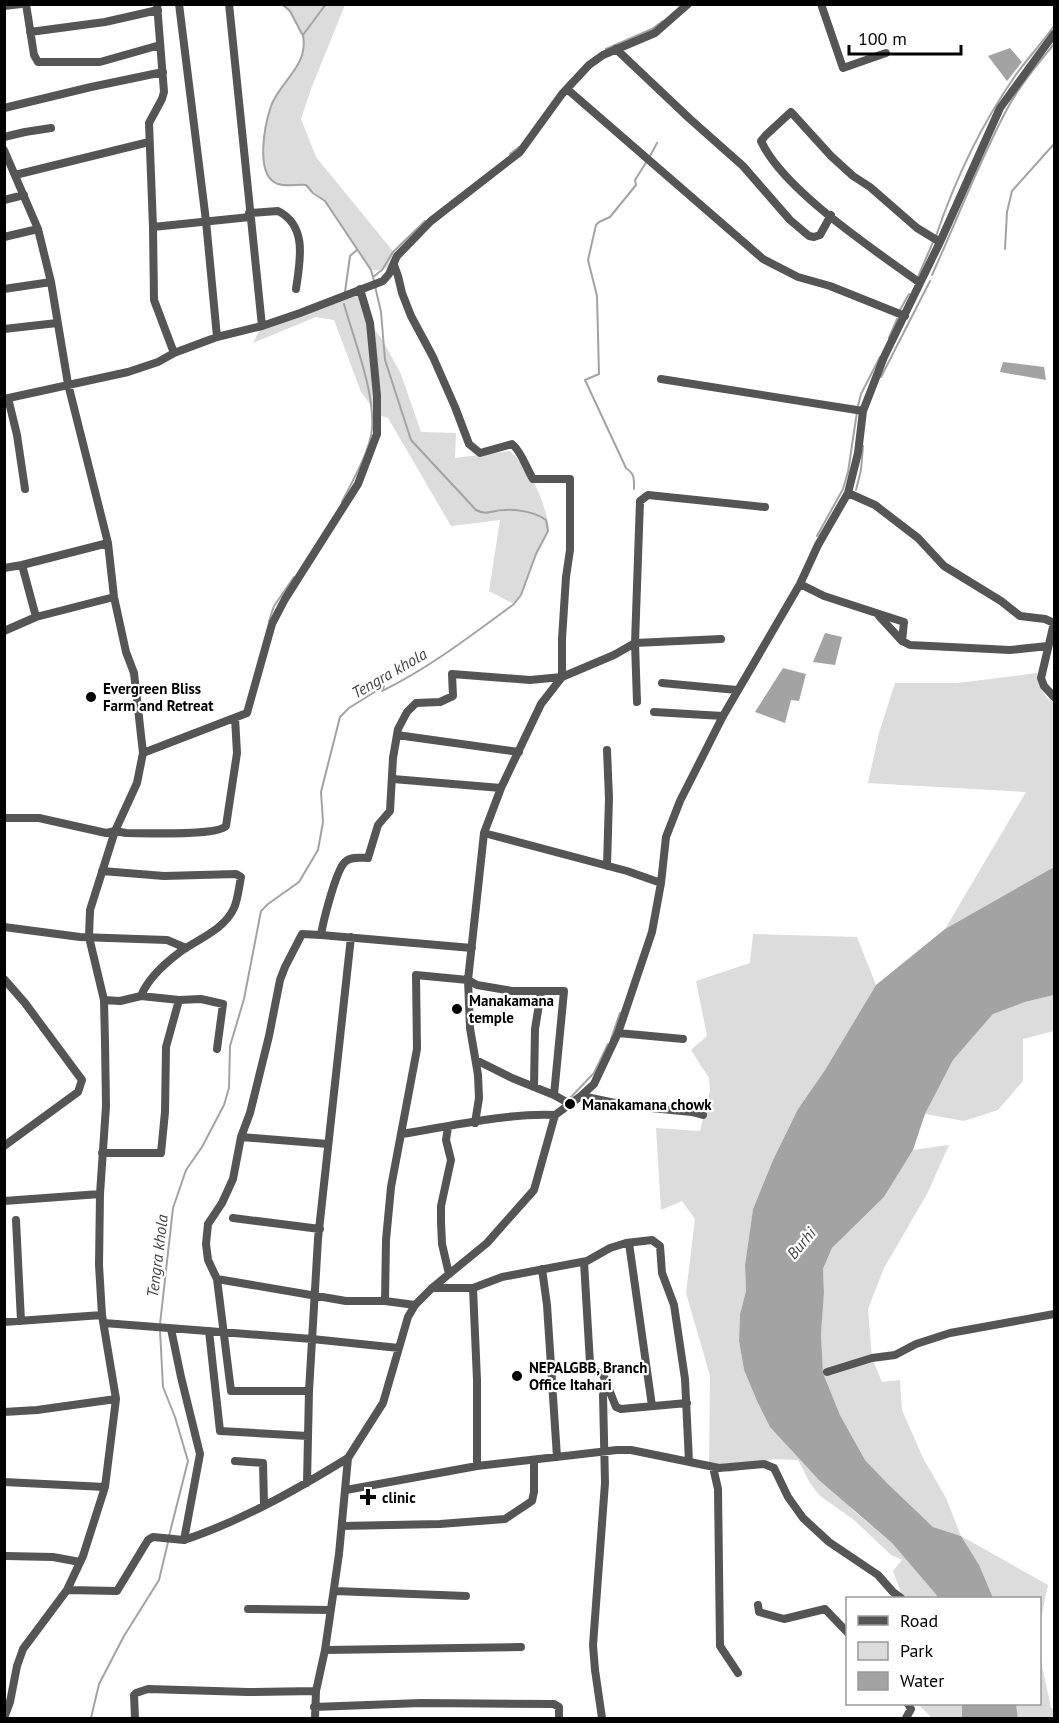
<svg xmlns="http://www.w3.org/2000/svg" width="1059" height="1723" font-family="'PT Sans',sans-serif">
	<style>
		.green { fill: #dcdcdc }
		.water { fill: #a3a3a3 }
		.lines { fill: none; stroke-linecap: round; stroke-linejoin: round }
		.stream { stroke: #a3a3a3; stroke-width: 2 }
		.street { stroke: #555; stroke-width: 8 }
		.poi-dot { fill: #000; stroke: #fff; stroke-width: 2 }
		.labels { text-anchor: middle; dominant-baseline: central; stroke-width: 4.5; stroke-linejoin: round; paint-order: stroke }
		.poi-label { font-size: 15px; font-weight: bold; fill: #000; stroke: #fff; text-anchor: start }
		.water-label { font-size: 16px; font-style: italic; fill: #444; stroke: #fff }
	</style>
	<rect width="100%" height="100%" fill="#fff"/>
	<path class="green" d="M282 5H345L311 89 301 119 316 157 397 256 394 265 382 270H371L325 201 306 185 290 186 274 183C254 164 264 117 276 96 282 85 292 77 298 66 310 43 300 21 282 5Z
		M360 289 370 323 383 341 401 374 421 432 456 433 455 458 510 451C532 472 543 497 549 527L536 554 521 595 514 604 489 591 500 520 451 526 388 418 378 415 361 392 334 320 316 317 253 343 262 326Z
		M1037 673C1040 685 1042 697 1054 702V867L945 929 1026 792 868 783 879 733 895 683H957Z
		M753 934 857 937 876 985 825 1070 798 1109 773 1160 753 1209 745 1265 746 1291 740 1314 739 1341 744 1370 757 1401 854 1511 892 1543 939 1598H903L893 1571 902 1560 891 1555 854 1520 819 1495 810 1483 798 1460 773 1459 751 1468 730 1472 709 1468 710 1376 686 1293 695 1219 682 1201 661 1210 656 1128 700 1131 710 1091 709 1078 691 1050 707 1036 696 981 750 963Z
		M1054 995V1031L1023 1039V1081L998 1110 964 1121 925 1114 953 1060 993 1014 1025 1002Z
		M949 1145 927 1194 884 1268 868 1309 872 1358 882 1382 900 1380 902 1410 923 1458 946 1498 961 1536 1048 1585 1040 1623V1598H993L961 1536 933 1527 887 1483 865 1460 840 1415 823 1373 821 1334 824 1293 823 1269 832 1248 884 1197 913 1150Z
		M1040 1656 1051 1708 1054 1709V1718H1018L1016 1704H1040Z
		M918 1704H962V1718H932Z"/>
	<path class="water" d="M1010 48 1022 62 1007 81 988 56Z
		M1003 362 1044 367 1046 380 1000 372Z
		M825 633 842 637 835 665 813 662Z
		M783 668 806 674 799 701 791 700 785 723 755 712Z
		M1054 867V995L1025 1002 993 1014 953 1060 925 1114 913 1150 884 1197 832 1248 823 1269 824 1293 821 1334 823 1373 840 1415 865 1460 887 1483 933 1527 961 1536 979 1565 993 1598H939L892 1543 819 1480 770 1427 757 1401 744 1370 739 1341 740 1314 746 1291 745 1265 753 1209 773 1160 798 1109 825 1070 876 985 945 929Z
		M962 1704H1016L1018 1718H962Z"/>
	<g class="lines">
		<path class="stream" d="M282 4 290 11 302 34
			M326 4 303 35C309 66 280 81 271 106 265 124 254 176 278 184 287 187 297 184 306 185L313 193 325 201 371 270 374 281
			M606 49 652 29 663 21
			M510 154 519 147
			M650 156 657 143
			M936 236C955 180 981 125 1015 76 1027 59 1042 43 1054 26
			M1005 249 1007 212 1012 191 1054 144
			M932 275C957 220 978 164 1006 111 1019 86 1037 65 1054 44
			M373 277 382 270 393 252 425 221
			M918 277 933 242
			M345 292 350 256 357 250
			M900 310 909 294
			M889 338 897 319
			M881 377 930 281
			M858 406 861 394 880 357
			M634 489C634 479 635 474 626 468L585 380 599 374 597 296 588 260 596 225 599 222 610 217 636 185 635 180 647 161
			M856 490 861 470 863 446
			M342 502C352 482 370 451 372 429 375 392 354 340 344 304
			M817 536 843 489 848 472 857 412
			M269 621 274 606 294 577
			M611 1039 620 1013
			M571 1097 594 1073 608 1044
			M160 1324 173 1208 186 1170 202 1147 224 1105 229 1088 230 1046 244 999 261 911 268 904 299 882 318 850 323 822 321 792 340 717 349 708 384 686 382 691C429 668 472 635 514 604L521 595 536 554 548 531 546 520C535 512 517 509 504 510 492 510 487 516 476 510L411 440 385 360 381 312 375 286
			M160 1330 163 1387 175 1417 188 1461 169 1536
			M91 1718 99 1684 124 1636 159 1580 168 1542"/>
		<path class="street" d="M26 4 34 55 38 62H100L160 45
			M157 4 164 92 162 99 149 123 153 227 154 300 174 353
			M179 4 206 221 217 337
			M229 4 262 326
			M821 4 843 68 886 53
			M4 6 21 4
			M30 32 105 22 158 10
			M616 49 690 119 743 166 790 220 809 236 814 237 820 235 831 215
			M567 89 763 259 798 277 830 286 905 316
			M4 108 91 87 163 72
			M4 137 25 132 51 128
			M4 150 38 229 51 282 68 384 108 543 114 597 126 652 134 673 143 753 137 783 115 831 90 910 89 937 104 1000 105 1042 106 1106 100 1194 99 1265 102 1315 116 1399 105 1487 83 1556 67 1590 23 1649 17 1666 10 1702 4 1718
			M15 175 149 142
			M4 200 24 195
			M249 213 278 211C308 226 300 261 296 289
			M153 227 250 217
			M4 237 38 229
			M394 265 398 276 402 293 411 316 433 357 455 407 469 444 480 453 512 444C522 452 526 468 533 479H570V550L566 577 562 639V677L541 704 501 788 484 833 468 980 470 1028 478 1075 479 1098 475 1123
			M920 283C876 251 783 190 761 141L766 135 791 112 831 156 853 176 870 187 917 228 940 242
			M4 289 51 282
			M4 329 57 323
			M661 379 863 411
			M8 398 17 435 25 489
			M4 399 128 372 158 362 174 353 217 337 262 326 300 313 383 281 389 274 397 256 431 221 520 152 562 94 589 65 603 55 655 33 688 4
			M848 493 875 505 918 538 944 566 1001 601 1020 616 1045 619 1054 623 1041 678 1044 686 1054 697
			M22 565 36 617
			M4 568 22 565 108 543
			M800 584 824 596 904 622 902 641 910 645 1010 650 1048 646
			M879 616 902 641
			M4 631 36 617 114 597
			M662 683 737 690
			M637 702 635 643 640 501 648 495 765 507
			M654 712 723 716
			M397 735 519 752
			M607 750 609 798 607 866
			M143 753 247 713 272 624 285 599 358 484 377 434V396L370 323 360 289
			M393 779 501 788
			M4 818H39L106 833 115 831 126 833C144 833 217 836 226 826L237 753 235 718
			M484 833 627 871 661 883
			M102 871 164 876 236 874 241 877C239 887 238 899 234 908 224 930 198 939 180 952 164 964 148 978 141 996L120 1001 104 1000
			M4 927 80 937 167 940 186 948
			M321 935 472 948
			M4 979 25 1003 82 1080 78 1092 4 1146
			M141 996 179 1000 201 999 223 1004 217 1049
			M618 1033 683 1039
			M476 1060 512 1078 554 1095 570 1104
			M534 1087 535 1029 541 992
			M581 1096 630 1106 692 1112 703 1115
			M448 1127 446 1140 451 1160 441 1206V1222L442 1244 449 1274
			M402 1134C452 1126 505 1113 555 1115
			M241 1137 328 1144
			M102 1153H161L165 1112 166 1047 179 1000
			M4 1201 100 1194
			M233 1218 320 1229
			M16 1220 21 1321
			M629 1243 652 1406
			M584 1262 590 1363 592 1370 602 1374 604 1377 616 1407 621 1409 687 1403
			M542 1269 547 1305 557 1457
			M217 1279 346 1301H385L415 1305
			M432 1288H473L502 1277 587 1261 610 1248 626 1243 652 1240 660 1246 662 1273 674 1305 685 1379 689 1462
			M473 1288 477 1380V1466
			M385 1301 386 1240 391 1187 417 1049 416 975 468 980 477 985 512 991H564L554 1095
			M4 1322 102 1315
			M104 1323 312 1339 399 1348
			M171 1329 181 1377 200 1454 184 1540C241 1521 296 1490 348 1458
			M209 1331 220 1431 308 1436
			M827 1372 872 1358 895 1355 916 1344 950 1333 1054 1314
			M309 1391H231L217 1279 208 1260 206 1244 208 1224 222 1203 233 1179 241 1137 250 1113 269 1036 280 980 285 967 302 934 321 935C323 922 336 870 345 862 351 856 361 858 368 858L378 825 390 811 393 758 398 729 407 712 416 703 440 702 453 696 452 674 530 680 562 677 614 655 635 643 721 639
			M4 1412 37 1410 116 1399
			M235 1461 263 1463 264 1505
			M713 1467 718 1489 720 1646 738 1673
			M4 1482 105 1487
			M307 1483 309 1391 318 1239 351 937
			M346 1490 477 1466 617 1450H631L719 1468 764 1464 774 1468 788 1497 803 1518 829 1542 878 1575 893 1592 901 1598
			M342 1526 440 1524 505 1519 532 1501 534 1492V1460
			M6 1556 53 1557 80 1562
			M67 1590 117 1591 148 1540 153 1537 184 1540
			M334 1591 466 1596
			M758 1605 759 1612 784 1619 825 1609 848 1633
			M248 1609 331 1610
			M325 1650 521 1647
			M314 1707 421 1703 554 1704 559 1707V1718
			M135 1718 134 1695 136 1693 148 1689 248 1692 316 1691
			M315 1718 316 1691 325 1650 339 1554 348 1458 383 1403 408 1317 415 1305 432 1288 487 1243 534 1190 555 1115 581 1096 594 1084 618 1033 652 932 661 883 666 837 680 801 723 716 800 584 818 545 848 493 858 453 863 411 884 357 940 242 1000 108 1054 34
			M602 1718 595 1670 593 1645 605 1483 603 1395 607 1385
			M906 1718 911 1709 908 1704"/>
	</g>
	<g class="poi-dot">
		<circle cx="91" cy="697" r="6"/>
		<circle cx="457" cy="1009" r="6"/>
		<circle cx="570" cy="1104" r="6"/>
		<circle cx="517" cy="1376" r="6"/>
		<path d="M365 1488h6v6h6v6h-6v6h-6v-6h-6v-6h6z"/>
	</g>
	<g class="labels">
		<g class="poi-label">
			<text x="103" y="688">Evergreen Bliss<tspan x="103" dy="17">Farm and Retreat</tspan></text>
			<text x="469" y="1000">Manakamana<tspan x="469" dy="17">temple</tspan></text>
			<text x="582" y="1104">Manakamana chowk</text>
			<text x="529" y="1367">NEPALGBB, Branch<tspan x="529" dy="17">Office Itahari</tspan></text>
			<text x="382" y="1497">clinic</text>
		</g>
		<g class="water-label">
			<text transform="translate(389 673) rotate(-30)">Tengra khola</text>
			<text transform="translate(801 1243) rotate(-50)">Burhi</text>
			<text transform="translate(157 1256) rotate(-83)">Tengra khola</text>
		</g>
	</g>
	<rect width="1059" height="1723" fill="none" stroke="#000000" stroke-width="12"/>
	<rect x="846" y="1597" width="195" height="108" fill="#ffffff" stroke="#999999" stroke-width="1.5"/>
	<rect x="858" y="1616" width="30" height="9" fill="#555555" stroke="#999999" stroke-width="1.5"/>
	<text x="900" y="1627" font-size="18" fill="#000000">Road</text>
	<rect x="858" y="1642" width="30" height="18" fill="#dcdcdc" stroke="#999999" stroke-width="1.5"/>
	<text x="900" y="1657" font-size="18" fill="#000000">Park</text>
	<rect x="858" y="1672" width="30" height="18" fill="#a3a3a3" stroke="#999999" stroke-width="1.5"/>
	<text x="900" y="1687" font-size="18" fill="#000000">Water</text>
	<path d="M849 45v9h112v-9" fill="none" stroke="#000000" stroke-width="3"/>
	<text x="858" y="45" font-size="18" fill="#000000" stroke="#ffffff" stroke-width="4.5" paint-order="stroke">100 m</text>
</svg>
